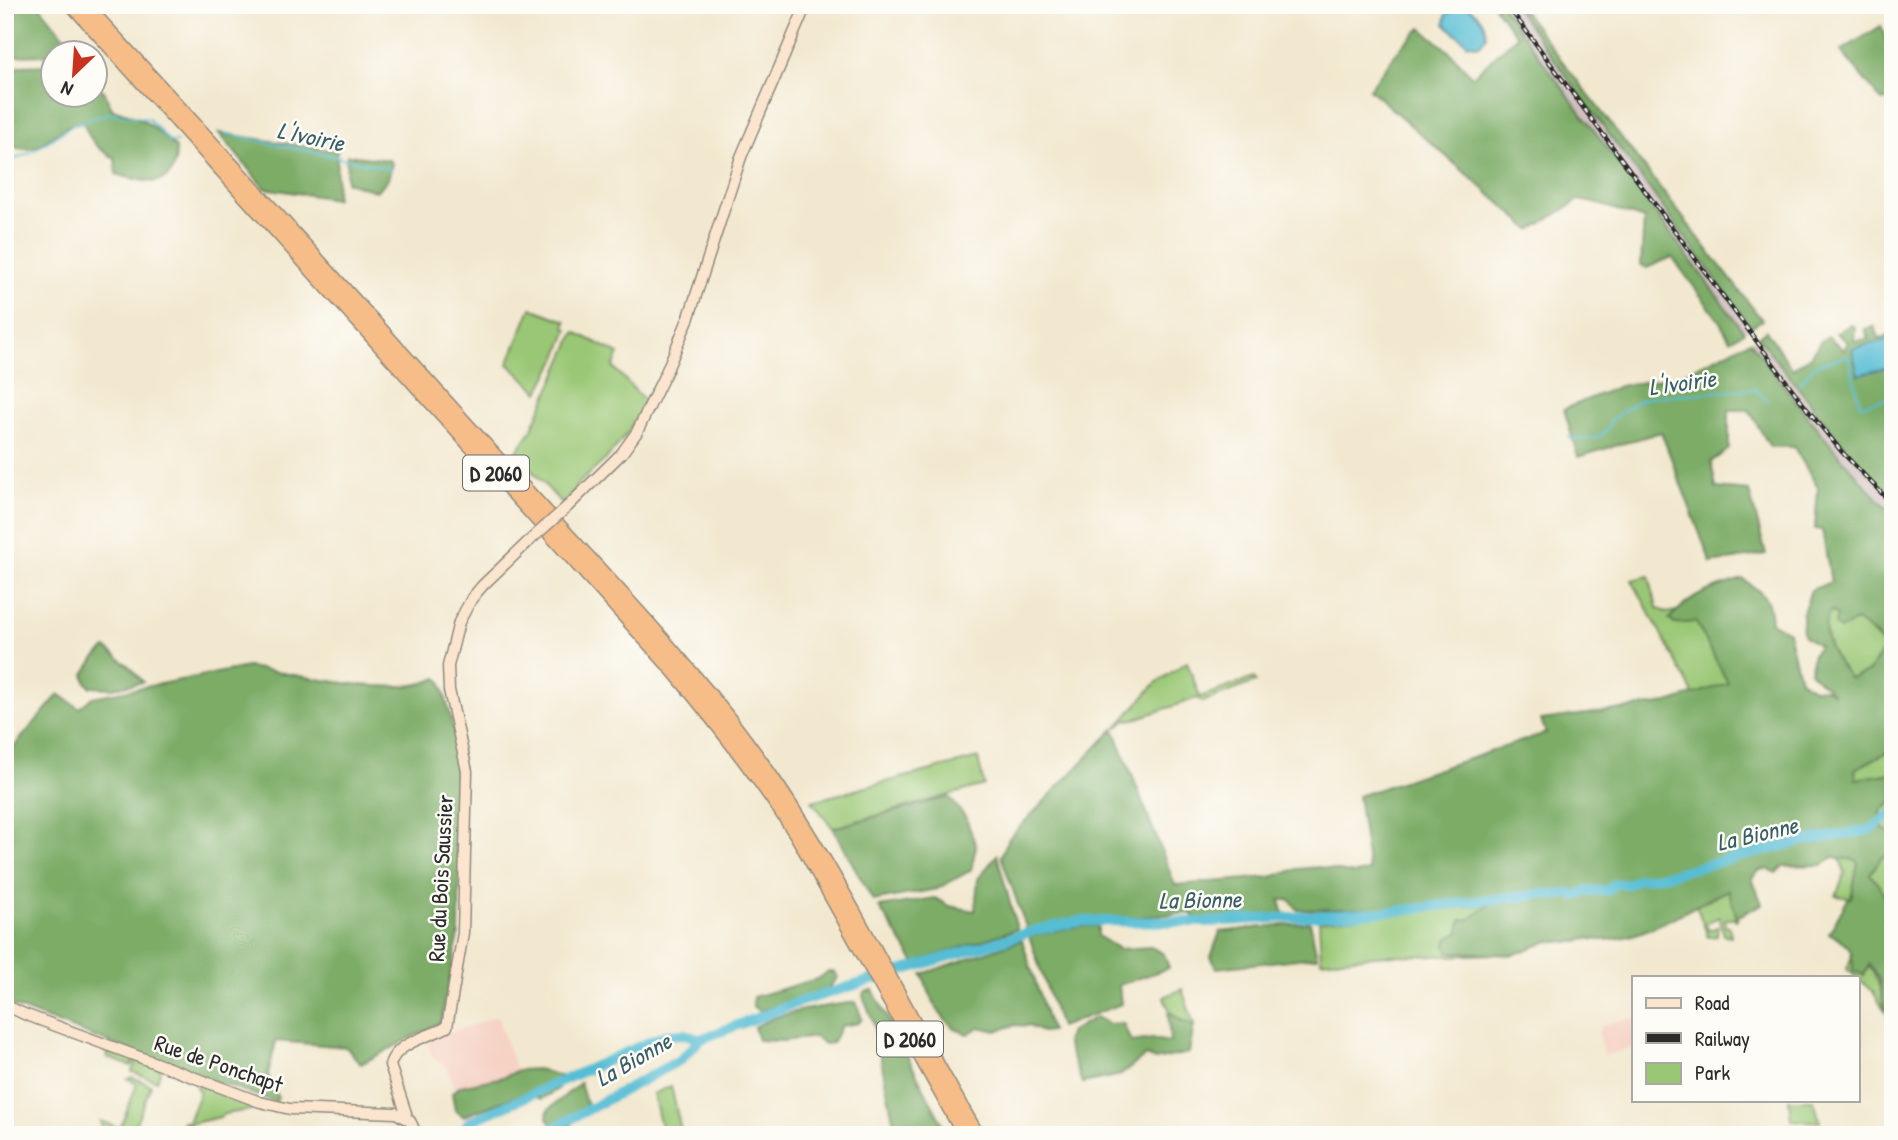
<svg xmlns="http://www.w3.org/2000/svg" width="1898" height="1140" font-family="'Patrick Hand',sans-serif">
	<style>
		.built { fill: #f6d2c5 }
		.industrial { fill: #d1bfbf }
		.green { fill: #9ac775; stroke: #627950; stroke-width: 2 }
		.forest { fill: #7bac66; stroke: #536c48; stroke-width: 2; fill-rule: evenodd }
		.water { fill: #56bdd4; stroke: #407480; stroke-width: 2 }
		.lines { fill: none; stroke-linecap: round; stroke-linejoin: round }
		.stream { stroke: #56bdd4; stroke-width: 2 }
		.river { stroke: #56bdd4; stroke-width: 10 }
		.secondary-casing { stroke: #8e8a7d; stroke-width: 13 }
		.highway-casing { stroke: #8e8a7d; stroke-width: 17 }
		.secondary { stroke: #fce5cf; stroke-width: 10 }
		.highway { stroke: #f7bd88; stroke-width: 14 }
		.rail-casing { stroke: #2b2b2b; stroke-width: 4.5 }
		.rail { stroke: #fdfcf7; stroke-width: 2; stroke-dasharray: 5; stroke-linecap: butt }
		.secondary-bridge-casing { stroke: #8e8a7d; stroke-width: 13; stroke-linecap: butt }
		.secondary-bridge { stroke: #fce5cf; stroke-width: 10 }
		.labels { text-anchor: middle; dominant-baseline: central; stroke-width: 5; stroke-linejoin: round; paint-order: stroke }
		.shield { fill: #fdfcf7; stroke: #6a6a68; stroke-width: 2 }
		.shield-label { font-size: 21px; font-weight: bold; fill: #2b2b2b }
		.street-label { font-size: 23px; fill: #2b2b2b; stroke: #fdfcf7 }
		.water-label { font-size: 24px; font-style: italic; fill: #3a5e66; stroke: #fdfcf7 }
	</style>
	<rect width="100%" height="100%" fill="#fdfcf7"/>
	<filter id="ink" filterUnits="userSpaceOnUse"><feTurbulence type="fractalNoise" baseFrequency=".0143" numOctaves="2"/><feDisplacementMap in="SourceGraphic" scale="14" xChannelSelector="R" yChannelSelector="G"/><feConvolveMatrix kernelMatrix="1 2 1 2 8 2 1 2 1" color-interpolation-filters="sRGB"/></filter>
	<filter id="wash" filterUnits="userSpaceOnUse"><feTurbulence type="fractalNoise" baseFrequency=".00686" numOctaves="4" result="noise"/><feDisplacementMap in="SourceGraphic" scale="28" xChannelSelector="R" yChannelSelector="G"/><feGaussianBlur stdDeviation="1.57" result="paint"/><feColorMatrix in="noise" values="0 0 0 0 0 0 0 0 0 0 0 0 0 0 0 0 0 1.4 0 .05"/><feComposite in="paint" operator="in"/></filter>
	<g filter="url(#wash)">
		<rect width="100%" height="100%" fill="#f2e8cf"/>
		<path class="built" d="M497 1016 525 1095 463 1120 449 1070 433 1057 427 1041Z
			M1634 1017V1047L1604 1056 1598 1033 1602 1025Z"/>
		<path class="industrial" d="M1501 5H1514L1751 327 1744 332Z
			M1758 337 1813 410 1893 497V514L1860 481 1805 415 1750 341Z"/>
		<path class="green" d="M531 308 566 321 565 328 568 329 556 360 539 392 508 364Z
			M575 332 619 354 613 367 645 401 627 434 606 459 577 485 573 493 562 504 516 453 531 431Z
			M1649 576 1657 608 1667 613 1676 611 1670 619 1696 622 1728 683 1694 695 1632 580Z
			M1830 611C1839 618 1847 617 1857 621 1870 628 1878 637 1884 650L1868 672 1850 679C1835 660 1816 633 1830 611Z
			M1187 662 1200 697 1254 678 1256 682 1202 702 1197 698 1135 719 1126 720 1116 728 1156 683Z
			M1893 749V773L1856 779 1855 769Z
			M978 758 984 785 833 828 812 801Z
			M1893 802V837L1880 826 1881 810Z
			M1893 853V901L1888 898 1870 874 1881 858Z
			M1840 858 1856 860 1858 864 1851 898 1836 896 1845 873Z
			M1729 890 1738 919 1735 920 1734 917 1724 920 1726 927H1729L1731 936 1724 935 1719 917 1706 923 1708 930 1718 927 1717 936 1708 937 1696 905Z
			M1497 904 1499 949 1495 954 1448 956 1386 955 1321 961 1319 921Z
			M1853 953C1878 971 1879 982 1885 1011L1873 992 1847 969Z
			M1182 989 1194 1025C1177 1020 1169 1014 1164 997Z
			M107 1052 161 1069 157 1081 132 1072 135 1064 132 1063 131 1066 106 1057Z
			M132 1077 151 1085 134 1128 141 1131 140 1133 103 1135 100 1121 120 1128 137 1084 128 1079Z
			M197 1084 256 1106 257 1109 224 1114 220 1117 180 1126 183 1121 188 1122 200 1091 196 1088Z
			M671 1086 682 1135H663L653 1094Z
			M1789 1100H1814L1820 1122 1791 1120Z"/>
		<path class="forest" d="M5 5H39L74 49 71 52H52V55L5 56Z
			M1493 5H1501L1744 332 1730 340 1720 322 1672 257 1647 268 1641 265 1644 219 1599 204 1579 200 1531 230 1369 89 1401 47 1421 28 1452 54 1472 77 1517 36Z
			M1514 5H1519L1762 320 1751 327Z
			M1881 26 1893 63V99L1882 101 1841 51Z
			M52 65V94H94L95 85 104 91 112 109C146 119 151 124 176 148 177 192 147 183 116 174L115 158C97 149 90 141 83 122 77 124 71 125 66 127 49 137 34 157 13 146L10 74 19 66Z
			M219 133 337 151 336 199 264 188Z
			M347 155 389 160 392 163 388 179 376 191 346 182Z
			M1850 325 1855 327 1854 341 1868 339 1865 329 1875 327 1879 338 1893 335V408L1886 410 1893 432V497L1842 443 1758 337 1766 330 1792 369 1812 355 1820 342 1828 336 1844 350 1848 342 1836 333Z
			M1750 341C1795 401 1840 461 1893 514V749L1855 769 1856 779 1893 773V802L1881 810 1880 826 1893 837V853L1881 858 1870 874 1888 898 1893 901V908L1884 919 1893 924 1891 951 1893 1023 1885 1011 1879 979 1869 965 1864 975 1853 971C1853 948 1850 944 1829 933L1848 899 1851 898 1858 864 1856 860 1833 857 1823 865 1783 866 1776 873 1769 869 1760 870 1752 878 1762 904 1737 917 1728 890C1688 907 1631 950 1586 938L1579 942 1549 941 1513 955 1448 952 1446 944 1448 939 1459 933 1461 920 1470 919 1495 901 1492 896 1397 911 1396 908 1298 910 1290 900H1280L1284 915 1198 920 1190 913 1099 920 1027 930 1001 856 1009 838 1114 729 1175 885 1271 877 1297 869 1318 867 1355 874 1369 871 1358 796 1546 733 1541 720 1668 703 1728 683 1696 622 1674 624 1669 619C1692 594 1712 588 1743 579 1764 595 1769 595 1771 622L1788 632 1800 680 1814 689 1825 688 1834 694 1810 672 1813 654 1819 646 1803 635 1802 615 1811 590 1831 582 1822 530 1815 529 1818 488 1794 447H1770L1749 410H1729V449L1711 462 1716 488 1749 491 1766 554 1711 563 1661 432 1578 457 1564 409 1620 386 1678 376ZM1831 611 1837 616 1835 625 1840 630 1856 621 1877 636 1884 650 1868 672 1850 678C1836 662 1815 631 1831 611Z
			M106 648 129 666 143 682 113 688 91 687 86 682 84 674 95 658Z
			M247 667C294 673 397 700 437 678L441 681 453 726 460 777 459 933 441 1022 361 1064 346 1047 276 1041 268 1075 278 1097 276 1102 160 1062 5 1003V757L59 694 79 708 93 697Z
			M949 797 966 818 976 846 971 870 937 889 873 901 833 828Z
			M997 855 1017 929 915 963 879 907 935 898 949 906 975 911 978 879Z
			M1310 922 1317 957 1217 968 1211 957 1220 932Z
			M1080 926H1098V936L1119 949 1151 947 1164 954 1169 968 1119 985 1121 1004 1060 1027 1029 936Z
			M1022 940 1051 1031 1042 1032 1029 1026 1015 1025 996 1031 979 1027 968 1034C940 1026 932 999 922 974Z
			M828 972H834L838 977 828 989 761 1011 753 1007V997L817 979Z
			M873 990 948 1135H894L893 1119 873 1021 863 996 864 992Z
			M856 1002 862 1019 858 1023 841 1026 832 1043 824 1044 816 1037 782 1041 758 1040 754 1027C785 1010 822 1007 856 1002Z
			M1168 1012 1181 1021 1194 1025 1189 1053 1155 1060 1145 1056 1121 1075 1082 1083 1066 1042 1070 1032 1096 1017 1109 1024 1123 1023 1131 1042 1152 1039 1170 1042Z
			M537 1069 560 1076 558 1089 541 1099 525 1093 463 1116 455 1110 452 1093 461 1086 503 1077 521 1070Z
			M580 1083 587 1106 568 1129 558 1131 547 1118 548 1110Z"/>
		<path class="water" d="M1456 5C1472 5 1487 20 1486 37L1480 45 1468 44 1445 24 1446 15Z
			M1893 338V366L1858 375 1852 349Z"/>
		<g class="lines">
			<path class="stream" d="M224 133 392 169
				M5 163 30 153 75 124 109 113 149 119 170 142H177
				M1800 383 1815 365 1848 356 1860 403 1862 405 1893 397
				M1568 437C1585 441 1607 441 1611 420L1638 401 1651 397 1755 389 1767 400"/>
			<path class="river" d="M459 1135 469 1122 665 1035 684 1034 701 1039
				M541 1135 680 1060 701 1039 796 1003 1036 930 1081 921 1207 922 1397 911 1511 897C1522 898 1529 895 1540 894 1550 894 1557 897 1568 893L1575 896 1588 891 1608 890 1615 884H1629L1638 879 1666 875 1803 841 1870 830 1893 813"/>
		</g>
	</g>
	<g filter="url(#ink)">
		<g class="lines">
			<defs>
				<path id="secondary" d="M567 507 622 453 637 432 667 370 689 317 741 157 806 5
					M5 1005 24 1014 260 1102 290 1109 396 1113 410 1121 417 1135
					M405 1116 406 1113 390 1065C396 1042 429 1037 447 1027L463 933 467 771 449 690 448 666 459 622 472 598 483 585 528 542"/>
				<path id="highway" d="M73 5 672 668C717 722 760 777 798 836L965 1135
					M91 12C231 164 370 318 508 471 592 564 687 659 759 760 843 878 903 1011 977 1135"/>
			</defs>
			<use href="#secondary" class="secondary-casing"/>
			<use href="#highway" class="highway-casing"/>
			<use href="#secondary" class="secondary"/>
			<use href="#highway" class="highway"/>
			<defs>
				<path id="rail" d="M1507 5 1807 409 1842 452 1893 505"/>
			</defs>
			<use href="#rail" class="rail-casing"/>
			<use href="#rail" class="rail"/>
			<defs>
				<path id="secondary-bridge" d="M528 542 567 507"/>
			</defs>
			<use href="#secondary-bridge" class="secondary-bridge-casing"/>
			<use href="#secondary-bridge" class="secondary-bridge"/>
		</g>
	</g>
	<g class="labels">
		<g class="shield">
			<rect x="463" y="455.5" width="66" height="35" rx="5"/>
			<rect x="877" y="1021.5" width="66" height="35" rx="5"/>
		</g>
		<g class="shield-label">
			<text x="496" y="473">D 2060</text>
			<text x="910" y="1039">D 2060</text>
		</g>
		<g class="street-label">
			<text transform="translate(440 878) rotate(-87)">Rue du Bois Saussier</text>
			<text transform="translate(219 1063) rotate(19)">Rue de Ponchapt</text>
		</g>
		<g class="water-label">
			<text transform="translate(311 136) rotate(12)">L'Ivoirie</text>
			<text transform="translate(1682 382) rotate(-8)">L'Ivoirie</text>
			<text transform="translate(1757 833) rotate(-13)">La Bionne</text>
			<text transform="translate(1200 899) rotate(-1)">La Bionne</text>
			<text transform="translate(633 1059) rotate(-30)">La Bionne</text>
		</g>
	</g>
	<rect width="1898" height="1140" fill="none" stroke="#fdfcf7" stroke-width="28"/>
	<rect x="1632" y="976" width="228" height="126" fill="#fdfcf7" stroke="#a9a8a5" stroke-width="2"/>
	<rect x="1646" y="998" width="35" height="10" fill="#fce5cf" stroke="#a9a8a5" stroke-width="2"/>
	<text x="1695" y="1010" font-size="21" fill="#2b2b2b">Road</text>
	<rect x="1646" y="1033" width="35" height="10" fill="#2b2b2b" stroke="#a9a8a5" stroke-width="2"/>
	<text x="1695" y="1046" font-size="21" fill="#2b2b2b">Railway</text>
	<rect x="1646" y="1063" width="35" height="21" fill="#9ac775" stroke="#a9a8a5" stroke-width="2"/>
	<text x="1695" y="1080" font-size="21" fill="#2b2b2b">Park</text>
	<g transform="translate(74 74) rotate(205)"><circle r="33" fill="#fdfcf7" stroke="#a9a8a5" stroke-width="2"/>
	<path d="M0-5L12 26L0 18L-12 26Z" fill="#c8321e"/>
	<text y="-10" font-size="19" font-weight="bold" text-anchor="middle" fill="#2b2b2b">N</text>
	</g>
</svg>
